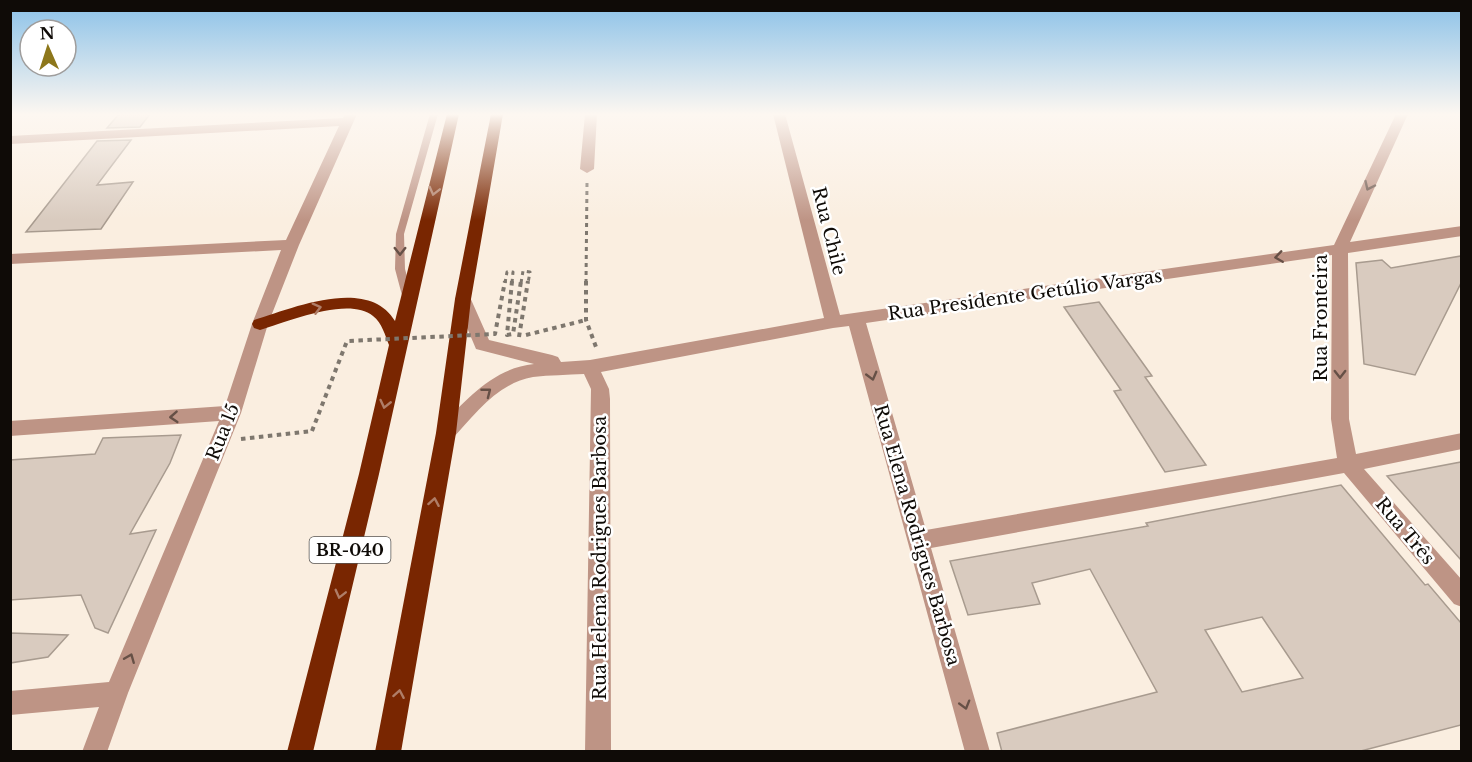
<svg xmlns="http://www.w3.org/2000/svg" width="1472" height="762" font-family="'Libre Baskerville',serif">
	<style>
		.building { fill: #d9cbbf; stroke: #a89b8f; stroke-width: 1.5; fill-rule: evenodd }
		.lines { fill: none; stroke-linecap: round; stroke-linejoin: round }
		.path-far1 { stroke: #7e776e; stroke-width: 3; stroke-dasharray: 4 4; stroke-linecap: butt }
		.path { stroke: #7e776e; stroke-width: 4; stroke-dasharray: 4.5 4.5; stroke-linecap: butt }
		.lane { fill: #be9485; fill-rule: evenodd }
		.street { fill: #be9485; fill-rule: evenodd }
		.highway { fill: #792601; fill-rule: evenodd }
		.path-bridge-far1 { stroke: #7e776e; stroke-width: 3; stroke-dasharray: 4 4; stroke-linecap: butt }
		.path-bridge { stroke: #7e776e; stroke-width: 4; stroke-dasharray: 4.5 4.5; stroke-linecap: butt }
		.oneway { stroke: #665046 }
		.oneway2 { stroke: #af7d67 }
		.labels { text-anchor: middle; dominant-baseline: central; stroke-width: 5; stroke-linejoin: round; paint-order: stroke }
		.shield { fill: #fff; stroke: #575451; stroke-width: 1.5 }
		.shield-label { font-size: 16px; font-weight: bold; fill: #0f0b07 }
		.street-label { font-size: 18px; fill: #0f0b07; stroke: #fff }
	</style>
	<rect width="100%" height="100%" fill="#faeee0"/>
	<path class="building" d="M119 114H150L140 127 107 128Z
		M131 140 97 185 133 182 101 229 26 232 97 141Z
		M1461 256V283L1415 375 1364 364 1356 263 1382 260 1391 268Z
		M1099 302 1152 376 1145 377 1206 465 1165 472 1114 391 1121 390 1064 307Z
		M181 435 170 463 130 534 156 530 108 633 95 628 81 595 10 600V460L95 454 103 438Z
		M1461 462V560L1387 476Z
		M1341 485 1425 585 1428 584 1461 623V725L1357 752H1002L997 733 1157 692 1090 569 1032 583 1040 604 968 615 950 561 1148 526 1146 523ZM1262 617 1303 678 1242 692 1205 630Z
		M10 633 68 635 48 657 10 663Z"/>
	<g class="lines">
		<path class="path-far1" d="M586 283 587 182"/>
		<path class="path" d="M586 281V320L596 347
			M526 335 586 320
			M241 439 312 431"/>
		<path class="lane" d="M430 114H438L404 234 405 269 413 299 408 302 403 299 395 269 396 234Z"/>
		<path class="street" d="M345 114H357L299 245 268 324 241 413 128 693 107 752H82L99 707 10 715V691L109 682 219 421 10 436V421L225 406 252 324 281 250 10 264V254L286 240 339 126 10 144V136L343 118Z
			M585 114H597L594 169 587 173 580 169Z
			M773 114H785L840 315 1334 245 1396 114H1408L1350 242 1462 226V236L1348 253 1349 419 1356 454 1462 433V449L1364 469 1462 580V607L1454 604 1344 473 931 548 990 752H965L849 326 833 328 601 372 609 389 610 399 611 752H585L591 389 584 374C567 375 550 375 533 377 498 383 475 414 453 438L446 441 439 438 436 433 439 428C466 400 493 368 534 364L476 349 455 299 457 295H469L489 340 552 355 558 357 561 362 590 360 824 318ZM1332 255 1331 419 1337 458 926 530 866 323Z"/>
		<path class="highway" d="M447 114H459L379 474 313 752H287L359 474 389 345C385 335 382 323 373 316 348 296 288 322 260 330L254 328 252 324 254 320C293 308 368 276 395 321Z
			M491 114H503L471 299 456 433 401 752H375L436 433 455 299Z"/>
		<path class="path-bridge-far1" d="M505 283 507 272H513L512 283
			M521 283 523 271 530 272 528 283"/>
		<path class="path-bridge" d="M512 281 507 335 513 334 521 281
			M519 337 528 281
			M312 431 347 341 495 334 505 281"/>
	</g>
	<defs><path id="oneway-chevron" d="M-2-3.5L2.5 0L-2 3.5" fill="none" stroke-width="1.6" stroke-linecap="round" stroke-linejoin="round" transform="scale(1.5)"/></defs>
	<g class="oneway">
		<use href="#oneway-chevron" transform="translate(1369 186) rotate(115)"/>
		<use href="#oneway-chevron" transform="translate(400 251) rotate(90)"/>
		<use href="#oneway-chevron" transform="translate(1279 257) rotate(172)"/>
		<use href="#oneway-chevron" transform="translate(1340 374) rotate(90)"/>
		<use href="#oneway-chevron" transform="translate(872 376) rotate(75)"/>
		<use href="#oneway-chevron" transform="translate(487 392) rotate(-38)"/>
		<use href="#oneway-chevron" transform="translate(174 417) rotate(176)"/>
		<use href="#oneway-chevron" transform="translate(130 658) rotate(-68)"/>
		<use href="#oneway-chevron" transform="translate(965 705) rotate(74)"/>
	</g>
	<g class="oneway2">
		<use href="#oneway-chevron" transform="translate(434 191) rotate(104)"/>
		<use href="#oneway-chevron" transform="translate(317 308) rotate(-15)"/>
		<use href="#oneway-chevron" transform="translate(385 404) rotate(103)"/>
		<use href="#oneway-chevron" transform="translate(434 502) rotate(-80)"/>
		<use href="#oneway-chevron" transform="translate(340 594) rotate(104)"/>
		<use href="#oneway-chevron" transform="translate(399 694) rotate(-80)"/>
	</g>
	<linearGradient id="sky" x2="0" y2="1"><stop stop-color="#8ac1e8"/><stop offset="0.52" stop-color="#fdf7f1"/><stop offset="1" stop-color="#fdf7f1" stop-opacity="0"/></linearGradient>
	<rect width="1472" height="220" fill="url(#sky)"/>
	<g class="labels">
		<rect class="shield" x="309.5" y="537" width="81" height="26" rx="4.5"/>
		<g class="shield-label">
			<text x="350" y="550">BR-040</text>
		</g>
		<g class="street-label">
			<text transform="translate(829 231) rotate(76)">Rua Chile</text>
			<text transform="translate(1025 295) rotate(-8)">Rua Presidente Getúlio Vargas</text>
			<text transform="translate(1321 318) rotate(-90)">Rua Fronteira</text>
			<text transform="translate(223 432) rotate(-68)">Rua 15</text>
			<text transform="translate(1405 531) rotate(50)">Rua Três</text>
			<text transform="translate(917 535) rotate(74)">Rua Elena Rodrigues Barbosa</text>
			<text transform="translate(600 558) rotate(-90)">Rua Helena Rodrigues Barbosa</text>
		</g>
	</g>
	<rect width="1472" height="762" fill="none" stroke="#0f0b07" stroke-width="24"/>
	<g transform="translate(48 48) rotate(357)"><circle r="28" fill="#ffffff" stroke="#9f9d9c" stroke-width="1.5"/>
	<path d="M0-4.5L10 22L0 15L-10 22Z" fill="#8d771b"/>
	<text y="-9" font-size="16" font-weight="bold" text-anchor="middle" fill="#0f0b07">N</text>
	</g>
</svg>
